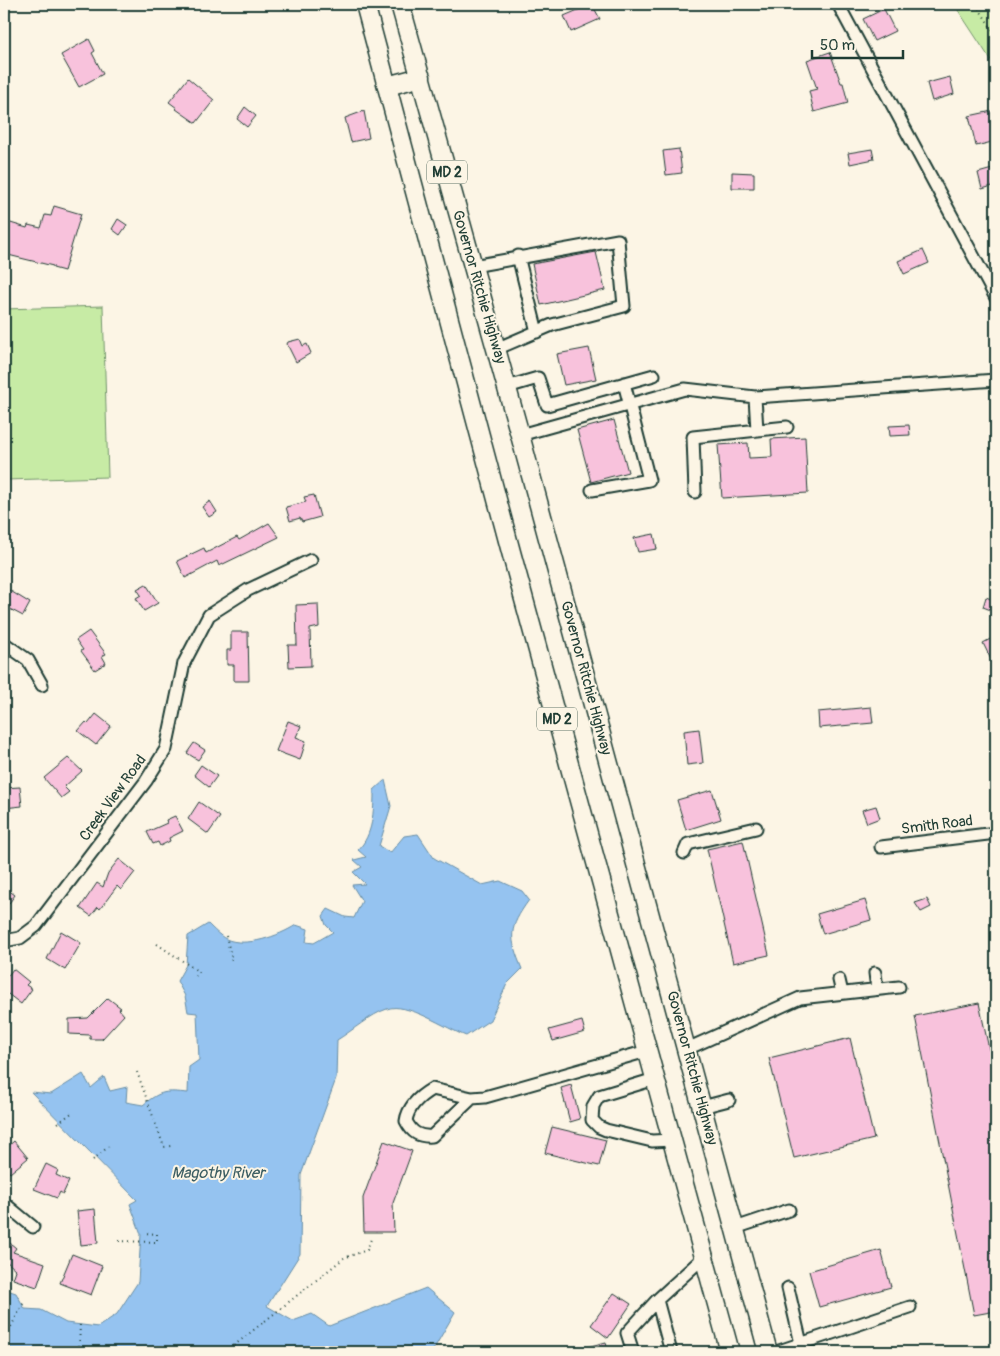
<svg xmlns="http://www.w3.org/2000/svg" width="1000" height="1356" font-family="Pangolin,sans-serif">
	<style>
		.green { fill: #c7eba5; stroke: #73946c }
		.water { fill: #95c3f0; stroke: #668da5 }
		.building { fill: #f8c2dc; stroke: #1f3d34 }
		.lines { fill: none; stroke-linecap: round; stroke-linejoin: round }
		.minor-casing { stroke: #1f3d34; stroke-width: 15 }
		.highway-casing { stroke: #1f3d34; stroke-width: 21 }
		.path { stroke: #1f3d34; stroke-width: 2; stroke-dasharray: 1 4; stroke-linecap: butt }
		.minor { stroke: #fcf5e5; stroke-width: 11 }
		.highway { stroke: #fcf5e5; stroke-width: 18 }
		.labels { text-anchor: middle; dominant-baseline: central; stroke-width: 4; stroke-linejoin: round; paint-order: stroke }
		.shield { fill: #fcf5e5; stroke: #617469; stroke-width: 1 }
		.shield-label { font-size: 14px; font-weight: bold; fill: #1f3d34 }
		.street-label { font-size: 15px; fill: #1f3d34; stroke: #fcf5e5 }
		.water-label { font-size: 16px; font-style: italic; fill: #3c5e63; stroke: #fcf5e5 }
	</style>
	<rect width="100%" height="100%" fill="#fcf5e5"/>
	<filter id="ink" filterUnits="userSpaceOnUse"><feTurbulence type="fractalNoise" baseFrequency=".02" numOctaves="2"/><feDisplacementMap in="SourceGraphic" scale="10" xChannelSelector="R" yChannelSelector="G"/><feConvolveMatrix kernelMatrix="1 2 1 2 8 2 1 2 1" color-interpolation-filters="sRGB"/></filter>
	<g filter="url(#ink)">
		<path class="green" d="M954 4H996V68Z
			M103 306 108 477 6 480 4 309Z"/>
		<path class="water" d="M385 780 391 806 379 846 390 853 404 836 418 834 434 858 482 885 500 881 522 891 529 900C508 929 509 937 522 969L507 984 490 1020 466 1036C447 1029 406 1001 387 1009 371 1014 352 1031 337 1040L336 1079 301 1175 300 1254 267 1306 293 1321 312 1314 329 1326 426 1288 455 1312 432 1352H4V1289L16 1293 25 1309 41 1310 66 1323 98 1327 117 1314 138 1282 141 1234 130 1204 137 1200 31 1092 51 1094 83 1074 91 1088 104 1077 110 1091 127 1087 126 1102 143 1105C161 1090 166 1091 188 1093L189 1067 199 1060 197 1013 188 1012 185 996 177 981 186 965 188 936 208 924C213 929 220 936 226 939 246 948 279 936 296 925L308 929 306 942 314 943 333 932 326 925 323 916 328 909 345 917 354 918 362 901 352 885 365 884 353 872 362 867 354 860 366 857 358 850C373 835 374 811 374 790Z"/>
		<path class="building" d="M592 4 600 19 571 32 564 16Z
			M884 9 895 31 874 41 863 19Z
			M89 39 95 51 92 53 103 74 79 87 61 55Z
			M830 52 841 83H843L848 103 814 112 809 91 817 89 807 60Z
			M950 77 954 94 932 101 927 83Z
			M188 78 214 100 196 123 176 109 177 108 169 102Z
			M245 107 256 116 247 127 237 119Z
			M364 111 369 138 351 142 345 118Z
			M992 111 996 141 976 146 969 116Z
			M679 149 682 173 666 175 663 151Z
			M872 149 874 159 850 164 848 153Z
			M996 168V185L982 189 978 173Z
			M732 172 754 173V188H732Z
			M54 206 81 214 64 271 53 268V266L4 254V221L27 228 28 225 41 228 45 215 51 216Z
			M118 219 127 225 120 235 112 229Z
			M923 250 929 263 904 274 898 261Z
			M596 252 605 290 541 305 532 264Z
			M300 339 303 346 307 344 311 353 296 362 287 344 288 342Z
			M589 348 596 379 564 385 557 354Z
			M614 420 628 472 591 482 577 430Z
			M909 425 910 435 890 436 889 426Z
			M805 437 808 493 722 498 718 445 748 443 749 458 772 457 771 439Z
			M314 495 320 517 302 522 300 518 290 521 286 507 306 502 304 497Z
			M210 501 217 512 209 517 202 507Z
			M269 523 279 537 219 566 217 561 185 578 177 561 204 548 206 553 237 537 239 540Z
			M654 534 657 549 638 552 634 538Z
			M146 584 158 603 144 611 136 598 141 595 137 589Z
			M4 587 30 603 23 616 4 606Z
			M986 597 996 601V612L983 607Z
			M318 604 319 627 310 629 311 666 289 667 288 645H297L296 605Z
			M89 631 106 654 102 656 106 663 95 670 81 651 83 650 76 640Z
			M231 632H248L249 681H234V665H227V650H231Z
			M996 636V670L983 643Z
			M871 707 873 723 819 728 818 712Z
			M96 714 111 726 96 745 78 731 86 722 88 724Z
			M288 721 301 726 296 737 306 741 300 760 276 751Z
			M699 729 703 763 687 765 684 731Z
			M194 743 205 750 198 760 187 753Z
			M68 758 82 771 64 787 69 792 61 798 44 778Z
			M201 765 217 776 209 787 194 775Z
			M20 787 22 806 4 808V788Z
			M712 790 721 819 686 830 677 800Z
			M199 802 220 817 208 834 188 819Z
			M876 806 880 818 867 823 862 810Z
			M175 816 183 831 169 838 170 841 160 846 158 842 153 844 147 832 167 823 166 820Z
			M743 841 769 955 733 963 707 849Z
			M119 859 135 872 121 890 117 886 100 909 98 907 91 916 80 908 97 883 103 887 108 873Z
			M4 887 15 895 4 910Z
			M927 899 931 907 921 912 915 903Z
			M865 900 871 920 823 934 817 914Z
			M61 931 81 943 65 970 47 959Z
			M13 969 29 982 26 985 32 989 21 1004 4 991V981Z
			M108 998 121 1008 119 1009 124 1015 102 1039H90V1035L69 1034V1019L88 1018Z
			M979 1003 996 1081V1311L974 1315 915 1016Z
			M582 1021 585 1032 553 1041 549 1030Z
			M850 1038 874 1139 794 1158 769 1058Z
			M571 1085 580 1119 570 1122 561 1088Z
			M552 1127 606 1140 599 1166 545 1153Z
			M14 1141 28 1158 10 1173 4 1166V1150Z
			M384 1141 412 1151 393 1203 394 1232H364L363 1198Z
			M46 1164 58 1170 56 1175 69 1181 63 1194 60 1192 57 1198 34 1189Z
			M95 1209 98 1243 81 1245 77 1211Z
			M4 1238 16 1248 13 1252 45 1263 37 1287 13 1279 16 1270 5 1260 4 1262Z
			M881 1250 891 1287 819 1307 809 1271Z
			M72 1254 102 1266 91 1295 60 1283Z
			M614 1293 631 1304 608 1338 591 1325Z
			M606 1342 608 1352H580L579 1349Z"/>
		<g class="lines">
			<defs>
				<path id="minor" d="M838 4 996 298
					M518 256 537 332
					M473 266 618 240 624 306 552 325 496 349
					M507 387 538 378 547 405 654 375
					M755 397 757 430
					M520 435 685 389 755 397 996 380
					M592 490 649 480 624 383
					M695 492 693 437 787 427
					M4 643 28 660 42 685
					M881 847 996 833
					M684 853 688 844 756 828
					M4 941 20 938 36 926 146 781 166 749 184 663 209 615 248 590 311 560
					M875 973 877 989
					M839 980 842 993
					M687 1049 800 998 899 987
					M655 1079 599 1096 593 1106 592 1120 599 1127 606 1130 652 1141 672 1140
					M472 1098 432 1136C419 1137 412 1133 406 1121 408 1107 420 1096 432 1089L472 1098 485 1097 647 1051
					M702 1107 729 1100
					M4 1203 33 1227
					M735 1228 789 1210
					M788 1288 803 1352
					M657 1300 671 1352
					M633 1352 627 1333 657 1300 704 1257
					M776 1352 910 1307"/>
				<path id="highway" d="M365 4 511 552 730 1352
					M400 4 520 435 768 1352
					M387 86 421 77"/>
			</defs>
			<use href="#minor" class="minor-casing"/>
			<use href="#highway" class="highway-casing"/>
			<path class="path" d="M976 4 996 35
				M226 936 232 960H229
				M157 944 199 972 196 976
				M137 1072 164 1147 171 1146
				M58 1123 73 1112
				M93 1160 109 1146
				M119 1241 157 1242V1234L145 1233
				M4 1340 24 1302
				M79 1351 80 1323
				M226 1352 344 1258 367 1250 371 1239"/>
			<use href="#minor" class="minor"/>
			<use href="#highway" class="highway"/>
		</g>
	</g>
	<g class="labels">
		<g class="shield">
			<rect x="427" y="160.5" width="40" height="23" rx="4"/>
			<rect x="537" y="707.5" width="40" height="23" rx="4"/>
		</g>
		<g class="shield-label">
			<text x="447" y="172">MD 2</text>
			<text x="557" y="719">MD 2</text>
		</g>
		<g class="street-label">
			<text transform="translate(479 287) rotate(74)">Governor Ritchie Highway</text>
			<text transform="translate(586 678) rotate(75)">Governor Ritchie Highway</text>
			<text transform="translate(113 798) rotate(-54)">Creek View Road</text>
			<text transform="translate(937 825) rotate(-7)">Smith Road</text>
			<text transform="translate(692 1068) rotate(75)">Governor Ritchie Highway</text>
		</g>
		<g class="water-label">
			<text x="218" y="1173">Magothy River</text>
		</g>
	</g>
	<rect width="1000" height="1356" fill="none" stroke="#fcf5e5" stroke-width="20"/>
	<rect x="10" y="10" width="980" height="1336" fill="none" stroke="#1f3d34" stroke-width="2" filter="url(#ink)"/>
	<path d="M812 50v8h91v-8" fill="none" stroke="#1f3d34" stroke-width="2.5"/>
	<text x="820" y="50" font-size="15" fill="#1f3d34" stroke="#fcf5e5" stroke-width="4" paint-order="stroke">50 m</text>
</svg>
